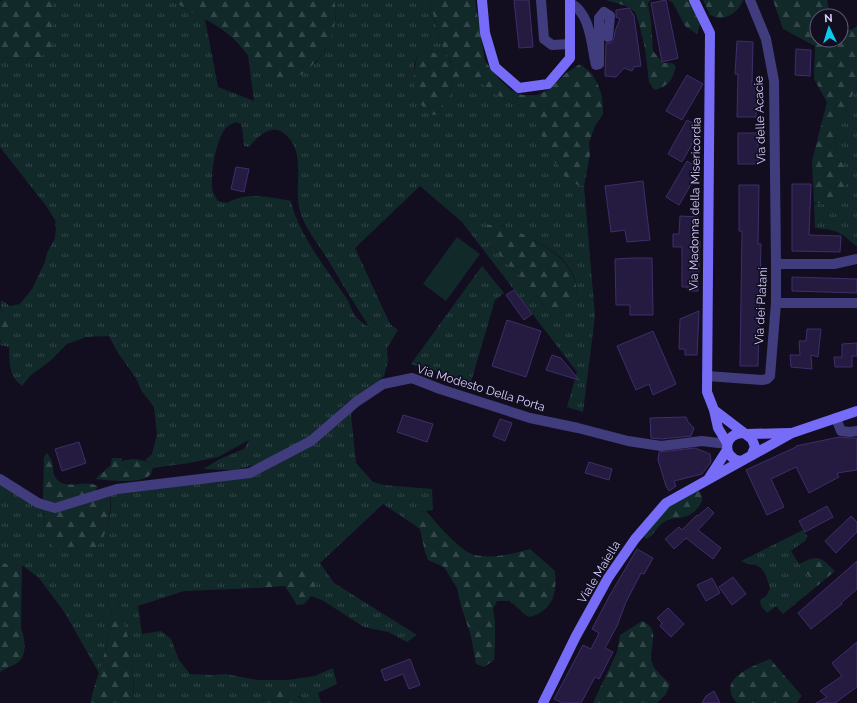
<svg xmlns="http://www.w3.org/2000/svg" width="857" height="703" font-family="Raleway,sans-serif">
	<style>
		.grass { fill: url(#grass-tufts); fill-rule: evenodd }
		.forest { fill: url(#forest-firs) }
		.garden { fill: #12292a }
		.building { fill: #251b40; stroke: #3e2e6b }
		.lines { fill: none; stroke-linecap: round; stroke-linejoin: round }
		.street { stroke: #413c7d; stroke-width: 10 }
		.secondary { stroke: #776cf7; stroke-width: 10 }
		.labels { text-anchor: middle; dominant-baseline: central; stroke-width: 3.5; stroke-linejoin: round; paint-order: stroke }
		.street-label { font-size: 12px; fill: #d7d0fd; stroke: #120e20 }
	</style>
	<defs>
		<pattern id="grass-tufts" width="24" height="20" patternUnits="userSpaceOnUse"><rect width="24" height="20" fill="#12292a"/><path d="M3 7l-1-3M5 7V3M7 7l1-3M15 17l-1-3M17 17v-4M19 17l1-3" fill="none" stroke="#34474a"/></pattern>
		<pattern id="forest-firs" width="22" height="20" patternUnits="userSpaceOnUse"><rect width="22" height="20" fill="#12292a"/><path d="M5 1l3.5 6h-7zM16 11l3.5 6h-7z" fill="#34474a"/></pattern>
	</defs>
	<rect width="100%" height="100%" fill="#120e20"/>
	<path class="grass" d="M53 0H172L182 7 205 19 218 87 254 101 248 55 263 77 315 64 325 50 331 35 336 17 334 0H429L443 48 452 65 418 54 414 65V78L442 99 449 97 451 83 458 77 465 75 480 81 488 89 497 95 519 105 538 127 544 139 574 184 584 186 595 316 583 412 567 407 577 372 462 222 420 186 355 248 390 324 398 330 387 348 388 361 384 376 373 385 346 403 321 428 296 447 265 462 235 470 203 469 220 459 244 449 249 440 218 457 189 463 153 468 152 464 145 460 152 454 157 434 154 407 141 390 136 378 118 353 109 336 86 337 67 344 49 362 31 375 22 386C8 376 10 362 9 347L0 345C0 336 11 333 11 318L0 314 1 300 10 306 20 304 32 289 45 262 47 253 55 238 56 228 55 220 47 207 0 147V57L24 59 40 57 53 43ZM235 122 241 124C243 131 243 138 244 146L249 147C258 136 272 122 286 135 307 154 293 187 300 211 304 225 313 237 321 249 330 262 338 277 346 290 354 303 362 315 369 327 365 325 360 321 357 318 352 313 350 305 347 299 328 271 298 234 291 201 270 197 247 191 227 203L218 201C216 198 214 195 213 192 209 179 216 136 227 127 229 125 232 124 235 122ZM502 225C519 233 545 244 559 256 570 266 582 285 574 300 570 308 560 313 553 317L528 284 502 258 480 231Z
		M857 80V246C850 242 847 237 841 234 833 229 825 229 815 228L814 204H826L845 167 836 156 835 141 839 122 849 107Z
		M482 266 504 293 495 300 471 382 411 364Z
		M355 408 351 415 356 463 373 482 384 485 432 489 433 510 419 512 410 522 383 504 320 563 334 583 417 635 407 642 388 632 364 627 322 600 311 596 313 590 257 580V588L184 591 138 606 142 634 161 631 171 639 179 660 190 674 212 675 226 674 257 680H288L315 676 333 668 337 684 318 693 321 703H304L299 696H264L263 703H134C134 671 131 639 118 610L110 606C112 629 105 651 99 673L65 613 39 578 22 565 0 563V480L50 508 43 514 45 523 100 543C106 528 114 511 110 494L258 475 256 472Z
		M803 530 807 536 806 540 791 551 799 564 817 586 783 614 776 606 767 613 761 606 760 600 766 596 770 589C768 582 765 568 757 566 751 563 748 565 741 561Z"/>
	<path class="forest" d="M3 0H53V44L49 52 40 57 24 59 0 57V1Z
		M172 0H334C340 23 328 52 310 67 307 70 304 74 300 75 288 78 275 78 263 77 253 62 242 45 228 34 211 20 189 13 172 0Z
		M429 0H475L485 61 499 79 511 90 522 95H537L550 89 566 73 580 64 592 74 598 85 602 96 603 114 595 126 589 143 590 155 584 186 574 184 564 176 551 157 538 127 519 105 497 95 488 89 480 81 465 75 458 77 451 83 449 97 442 99 444 113C440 114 435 115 431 115 427 114 426 111 424 108 411 92 412 73 418 54L431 51 452 64 443 48Z
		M606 0H651L648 3 651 21 653 51 663 63H671L676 66C672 81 669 86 654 90L649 82 645 48 639 24 635 12 626 6Z
		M668 0H691L701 21 697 34 685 26 673 3Z
		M703 0H743C740 9 730 18 720 18 717 18 713 16 710 15Z
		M773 0H827L830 16H817V40H841V32L853 29 857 26V80L849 107 839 122 835 141 836 156 845 167 847 179 845 190 835 200 826 204 814 203 812 161 827 102 814 79 815 46 783 29Z
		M488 225C493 225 499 224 503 226 517 230 549 247 559 257 570 267 582 286 574 301 570 308 560 313 553 317L528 284 502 258 480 231Z
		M0 314 7 315 11 318V326L0 341Z
		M47 453C49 456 51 459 52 461 53 466 53 473 55 477 65 493 88 477 98 487L93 493 62 502H51L43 499 44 457Z
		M112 458H122V461C133 458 142 459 152 464 159 488 108 480 95 479L111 465Z
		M697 488C702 494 704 498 700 505 687 523 679 514 664 522 657 526 654 536 646 539L643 536 665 507Z
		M110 494C112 505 107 536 99 544 93 550 85 551 77 553 52 556 49 544 45 523 44 517 44 513 44 508Z
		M426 511C437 523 459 551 475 555 493 559 513 554 530 549L555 571C557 593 553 612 528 617L510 601H497L493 609 495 622V644L494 660 484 667 476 664 471 636 461 606 457 588 444 567 428 560 425 552 420 529 410 522 419 512Z
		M817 558 823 560 835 571 817 586 799 564 810 559Z
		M0 563 22 565 21 628C25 639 28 656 17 663 11 667 5 668 0 672Z
		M277 567C295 567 306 566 316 583L311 596 304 604 297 605 285 586 257 588C257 573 265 571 277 567Z
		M110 605 118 610 124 623 129 641 132 659 134 703H90C98 671 113 639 110 605Z
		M642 621C665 631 644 652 654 667 656 671 666 680 670 684L666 694 657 703H593L617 652 620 635Z
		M770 659 802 696 796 703H737C715 679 753 666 770 659Z
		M275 690C290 691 295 691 304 703H263L264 696Z"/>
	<path class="garden" d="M457 237 480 254 446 301 423 284Z"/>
	<path class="building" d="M514 0H529L533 47 519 48Z
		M666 0 678 58 662 62 651 3Z
		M629 8 634 16 641 66 634 67 632 71 624 68 616 77 605 76 606 43H611L614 38 615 31 620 19 616 17V10Z
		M737 41 753 42 752 85H757L756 117H737L738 74H735Z
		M796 49 811 50 810 76 795 75Z
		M687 75 703 84 682 120 666 111Z
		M687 120 701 128 682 162 668 154Z
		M738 133H758V164H738Z
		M687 161 700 169 679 205 666 197Z
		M236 167 249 169 244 192 231 189Z
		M643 181 650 240 627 242 625 230 611 232 605 186Z
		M792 184H811L809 235 841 236 840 252 792 251Z
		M739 185H759L758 244H761L758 366H740L742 231H739Z
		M680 216 698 217 696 240 700 241 698 291H688V287H682V247H673V234H679Z
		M633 258H652L653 315H630V305H616L615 259Z
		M792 277 857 279V293L792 291Z
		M514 290 532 314 524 320 506 295Z
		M699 311 697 355H685V349H679L680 319Z
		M507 320 541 331 526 377 492 366Z
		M807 329H821L818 357 811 355 812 369 791 367 790 355H800L799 341H806Z
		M653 331 676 384 653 395 649 384 636 390 617 346Z
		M857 343V356H852V367H835L834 357H842V344Z
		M552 355 561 358 579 380 546 370Z
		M403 415 433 424 427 442 397 432Z
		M686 417 688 422 694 428 691 436 661 439 651 438 650 418Z
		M500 419 512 423 505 441 493 436Z
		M839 437 849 438H857V470L837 473 839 477 809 493 796 467 771 479 784 507 767 515 746 470 796 447V446Z
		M79 442 86 463 62 471 55 449Z
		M695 448 710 454 711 462 702 474 674 481 676 486 669 491 666 486 658 460 659 452Z
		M589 462 612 469 609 480 585 473Z
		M827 506 833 517 805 532 799 521Z
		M708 507 714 513 698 530 721 548 713 559 686 538 674 549 665 539 679 527 682 530 697 515 698 516Z
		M851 516 857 522V532L836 553 825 541Z
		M637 549 653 558 644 574 641 573 626 602 617 626 605 648 613 652 599 679 595 677 581 703H563L554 699 583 645 591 649 599 633 592 629 610 595Z
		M857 561V589L841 603 842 604 811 629 798 613Z
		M733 577 746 594 732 605 719 587Z
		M712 578 720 593 706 601 697 585Z
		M668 608 684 624 671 637 660 626 662 623 657 618Z
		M857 642V687L835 703H816L827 697 820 691 842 676 832 663Z
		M410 659 420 685 409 689 403 674 385 681 381 670Z
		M714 691 720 703H702L706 696Z"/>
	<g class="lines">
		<path class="street" d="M541 0 544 39 552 45 570 44
			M570 3C591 13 591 45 596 65L599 64V18L604 12 610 16 608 37
			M776 264H834L857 259
			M776 303H857
			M707 376 762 380 767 379 770 376 776 303V264L774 81 766 39 750 0
			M836 418 841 431 850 432 857 431
			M0 479 38 503 55 508 117 489 250 473 311 441 356 402 383 384 412 378 440 389 530 418 578 428 628 441 661 446 702 441 727 444"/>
		<path class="secondary" d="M482 0 485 33 495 67 519 88 548 84 570 58V0
			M694 0 710 33 707 392 714 410 718 428 727 443
			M714 410 752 439 755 447 752 454
			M746 434 790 433
			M740 461C721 457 724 433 743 433
			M709 478 727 450
			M543 703 576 636 608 578 635 539 666 503 792 433 857 411"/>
	</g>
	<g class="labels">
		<g class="street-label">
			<text transform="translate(760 120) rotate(-92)">Via delle Acacie</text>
			<text transform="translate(695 204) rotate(-89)">Via Madonna della Misericordia</text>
			<text transform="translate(761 306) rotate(-87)">Via dei Platani</text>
			<text transform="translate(481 388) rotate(17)">Via Modesto Della Porta</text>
			<text transform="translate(599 572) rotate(-59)">Viale Maiella</text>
		</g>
	</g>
	<g transform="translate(829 28) rotate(356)"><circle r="19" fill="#120e20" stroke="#615c78"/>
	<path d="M0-3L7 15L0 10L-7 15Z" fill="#0ccaec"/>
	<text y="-6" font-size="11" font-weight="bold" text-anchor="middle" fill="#d7d0fd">N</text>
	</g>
</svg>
